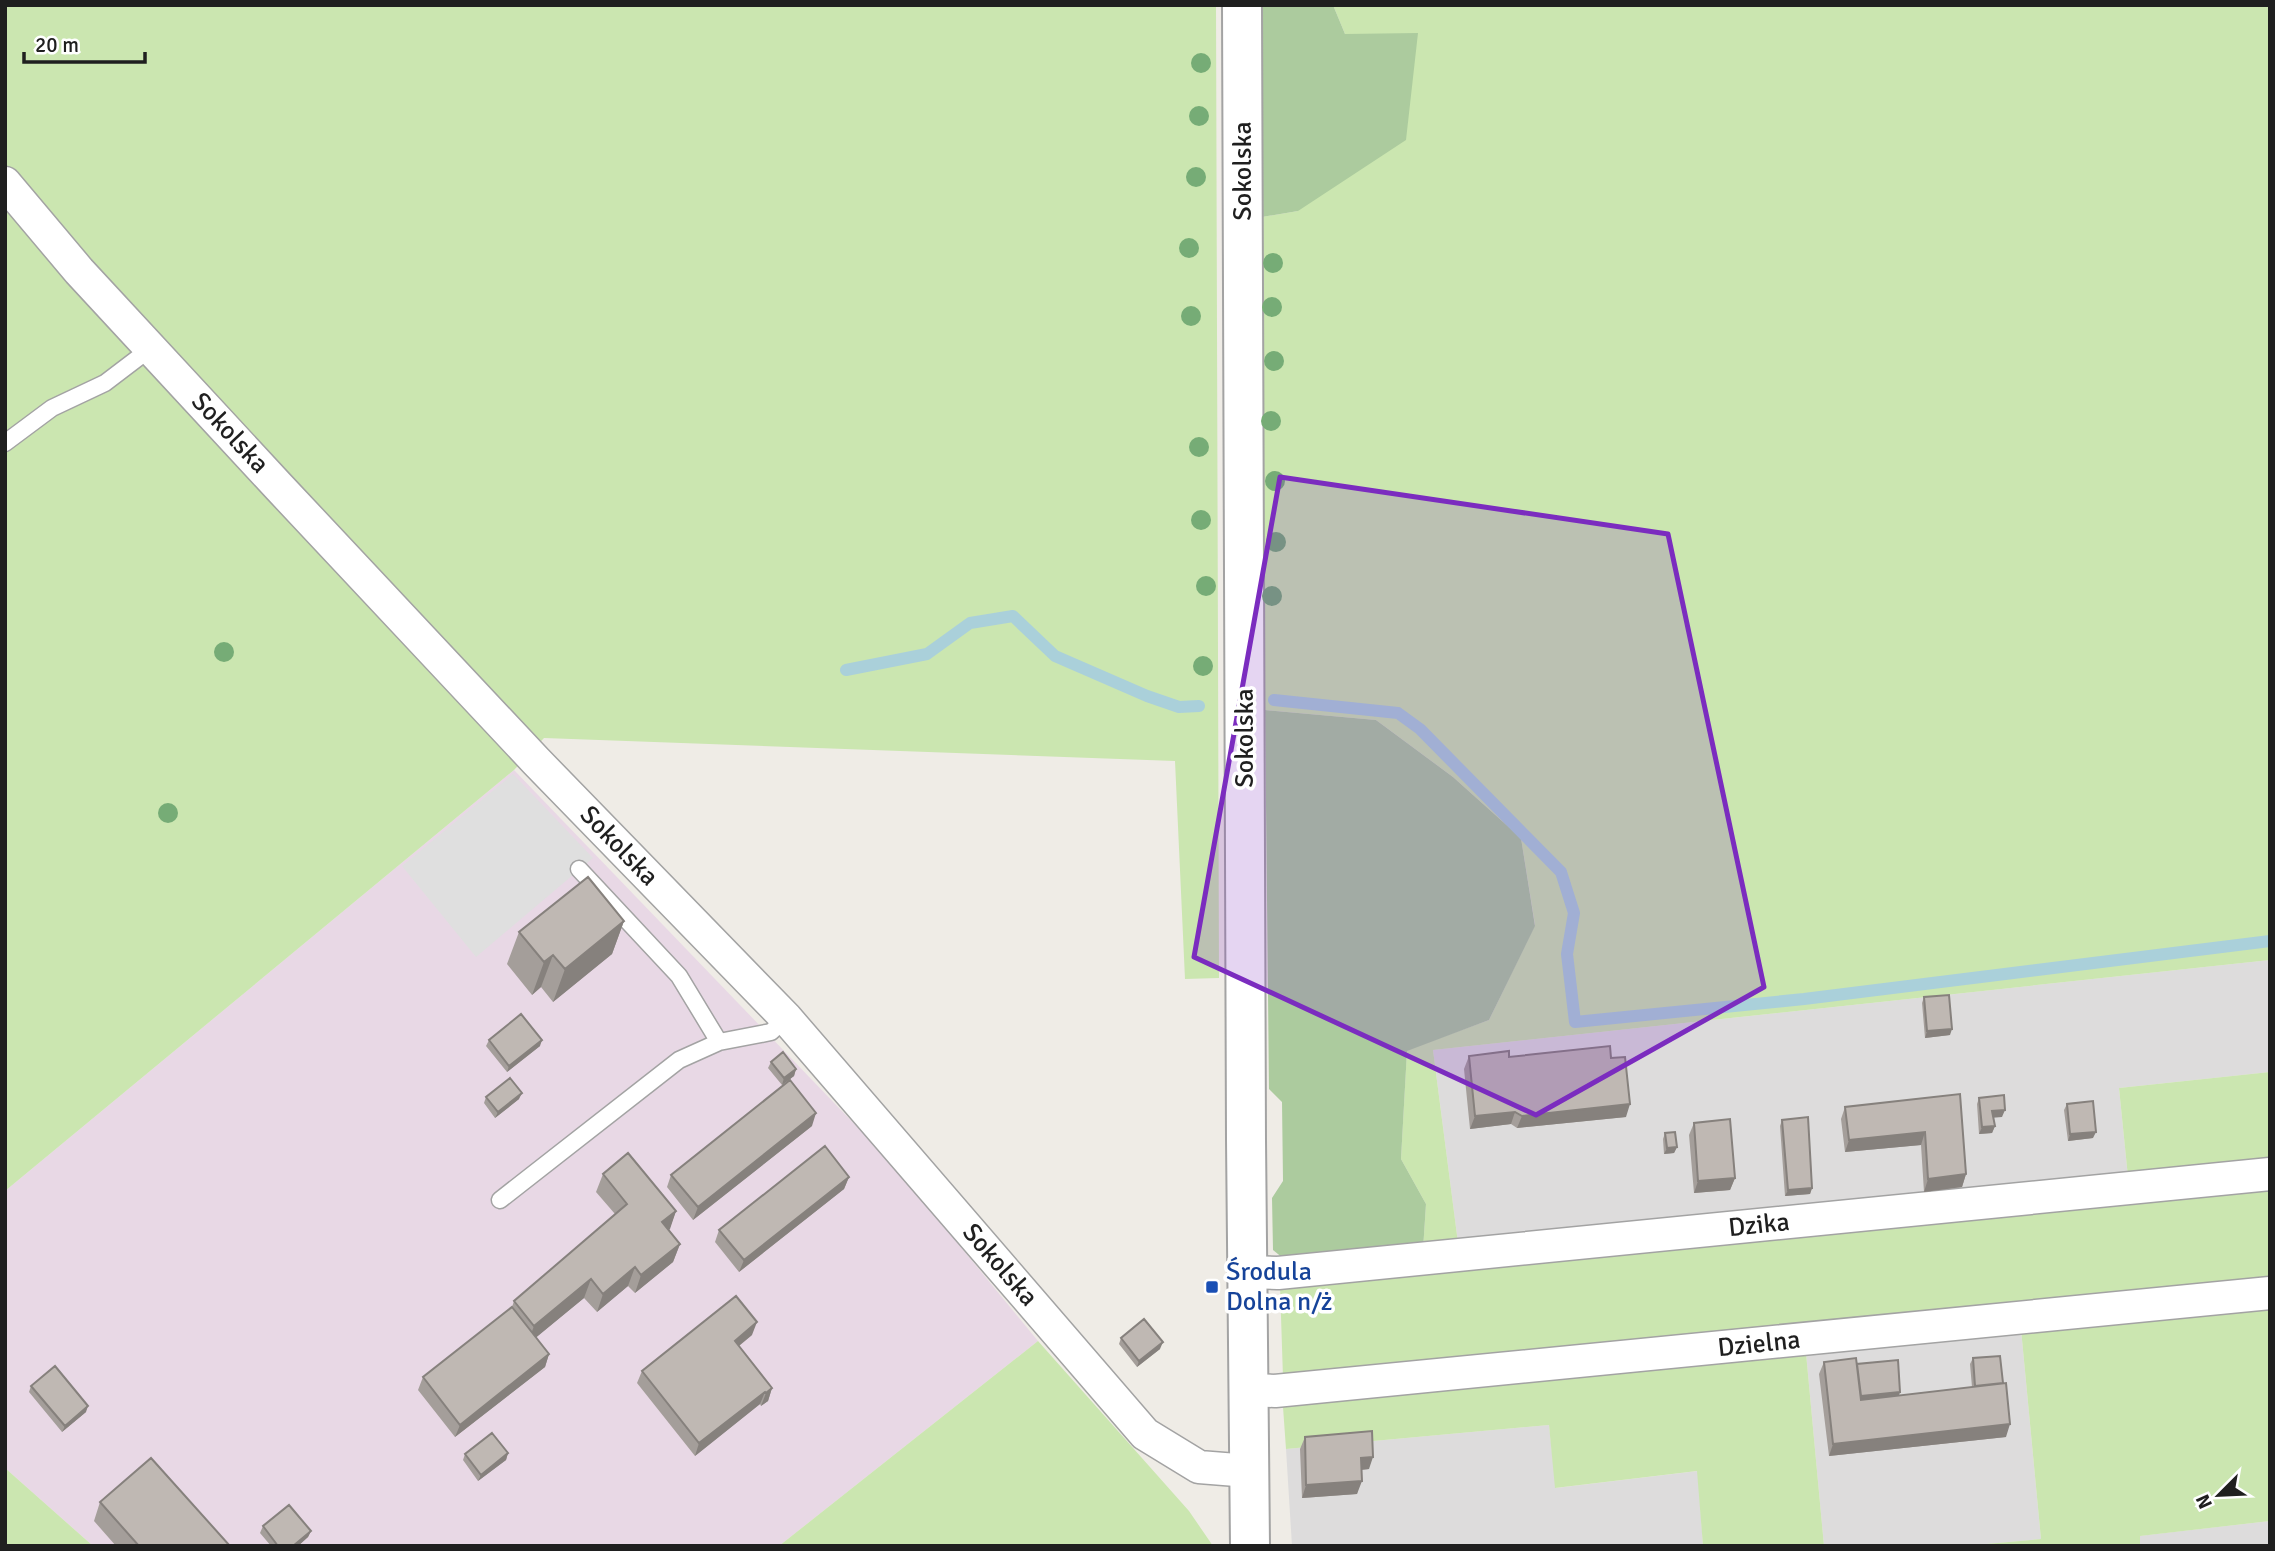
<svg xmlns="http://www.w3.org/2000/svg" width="2275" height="1551" font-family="Signika,sans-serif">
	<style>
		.residential { fill: #dddcdc }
		.industrial { fill: #e8d8e5 }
		.grass { fill: #cbe6b0 }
		.forest { fill: #accb9e }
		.parking { fill: #dfdfdf }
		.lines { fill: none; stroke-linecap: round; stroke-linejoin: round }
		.stream { stroke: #aad0da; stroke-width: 12 }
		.service-casing { stroke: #a3a3a3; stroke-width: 19 }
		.minor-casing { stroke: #a3a3a3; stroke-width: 35 }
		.tertiary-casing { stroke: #a3a3a3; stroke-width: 42 }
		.service { stroke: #fff; stroke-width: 16 }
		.minor { stroke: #fff; stroke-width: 32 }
		.tertiary { stroke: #fff; stroke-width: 38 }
		.tree { fill: #76ac76 }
		.wall { fill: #a49e9a }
		.shaded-wall { fill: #86817d }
		.building { fill: #bfb8b3; stroke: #86817d; stroke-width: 2 }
		.marked { fill: #7b2cbf; fill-opacity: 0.2; stroke: #7b2cbf; stroke-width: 5; stroke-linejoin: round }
		.transit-dot { fill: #1a4fb4; stroke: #fff; stroke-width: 2.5 }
		.labels { text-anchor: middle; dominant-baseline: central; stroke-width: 7; stroke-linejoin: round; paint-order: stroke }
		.street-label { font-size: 26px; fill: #1f1f1f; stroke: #fff }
		.transit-label { font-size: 26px; fill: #164399; stroke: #fff; text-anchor: start }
	</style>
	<rect width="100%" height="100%" fill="#efece6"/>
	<path class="residential" d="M2270 960V1072L2119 1088 2128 1177 1458 1243 1433 1050Z
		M2021 1329 2041 1539 1964 1546H1824L1806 1353Z
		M1549 1425 1556 1488 1698 1471 1703 1546H1292L1286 1449Z
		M2270 1521V1546H2140L2139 1536Z"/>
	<path class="industrial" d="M514 770 890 1161 1038 1341 779 1546H93L5 1468V1191Z"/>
	<path class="grass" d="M5 5H1216L1219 978 1185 979 1175 761 544 738 514 770 5 1191Z
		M1333 5H2270V960L1433 1050 1458 1243 1423 1250 1426 1204 1401 1159 1407 1050 1489 1020 1535 925 1521 838 1453 777 1376 720 1265 710 1262 217 1298 211 1345 34Z
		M2270 1072V1162L2128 1177 2119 1088Z
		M2270 1183V1281L1283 1378 1280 1285Z
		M2270 1307V1521L2140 1536V1546H1964L2041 1539 2021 1329Z
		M1038 1341 1189 1511 1213 1546H779Z
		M1806 1353 1824 1546H1703L1697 1471 1555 1488 1549 1425 1286 1449 1283 1407Z
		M5 1468 93 1546H5Z"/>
	<path class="forest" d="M1262 5H1333L1345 34 1418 33 1406 140 1298 211 1262 217Z
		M1265 710 1376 720 1453 777 1521 838 1535 926 1489 1020 1407 1051 1401 1159 1426 1204 1423 1250 1289 1263 1273 1250 1272 1198 1283 1181 1282 1102 1269 1089Z"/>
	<path class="parking" d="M513 774 593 858 476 957 402 866Z"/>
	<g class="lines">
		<path class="stream" d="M846 670 927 654 970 623 1013 616 1055 656 1147 696 1179 707 1199 706
			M1274 700 1398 713 1420 729 1561 872 1574 913 1567 954 1575 1022 1804 999 2270 941"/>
		<defs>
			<path id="service" d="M5 443 52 408 105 383 151 348
				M579 869 679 976 719 1042
				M500 1200 679 1060 719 1042 771 1032 786 1018"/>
			<path id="minor" d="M5 183 79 271 279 487 536 761 786 1018 1145 1434 1199 1467 1249 1471
				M1247 1272 1278 1273 2270 1174
				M1249 1390 1275 1391 2270 1293"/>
			<path id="tertiary" d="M1242 5 1246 1140 1250 1546"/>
		</defs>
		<use href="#service" class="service-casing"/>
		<use href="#minor" class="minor-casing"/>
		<use href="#tertiary" class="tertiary-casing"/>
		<use href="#service" class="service"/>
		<use href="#minor" class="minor"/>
		<use href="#tertiary" class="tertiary"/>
	</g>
	<g class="tree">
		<circle cx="1201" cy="63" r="10"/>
		<circle cx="1199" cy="116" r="10"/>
		<circle cx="1196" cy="177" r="10"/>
		<circle cx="1189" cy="248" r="10"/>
		<circle cx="1273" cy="263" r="10"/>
		<circle cx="1272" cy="307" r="10"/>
		<circle cx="1191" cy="316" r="10"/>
		<circle cx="1274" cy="361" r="10"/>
		<circle cx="1271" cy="421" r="10"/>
		<circle cx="1199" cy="447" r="10"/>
		<circle cx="1275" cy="481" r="10"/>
		<circle cx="1201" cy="520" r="10"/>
		<circle cx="1276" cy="542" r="10"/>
		<circle cx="1206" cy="586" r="10"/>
		<circle cx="1272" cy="596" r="10"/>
		<circle cx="224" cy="652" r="10"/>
		<circle cx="1203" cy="666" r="10"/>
		<circle cx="168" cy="813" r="10"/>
	</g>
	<path class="wall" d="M624 921 612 954 553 1002 541 987 532 995 507 964 519 932Z
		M1924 997 1950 1035 1925 1038 1922 1003Z
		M489 1040 540 1046 507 1072 486 1046Z
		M1469 1056 1611 1058 1626 1117 1517 1128 1511 1124 1470 1129 1464 1069Z
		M771 1062 796 1069 794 1076 782 1085 768 1068Z
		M1960 1094 1966 1174 1962 1187 1924 1192 1921 1145 1845 1152 1841 1119 1845 1107Z
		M486 1097 519 1099 495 1118 484 1103Z
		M1979 1098 2002 1117H1993L1995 1126 1992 1133 1979 1134 1977 1104Z
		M2067 1104 2093 1138 2068 1141 2064 1110Z
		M1782 1120 1812 1188 1810 1194 1785 1196 1780 1126Z
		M1694 1123 1735 1178 1730 1190 1694 1193 1689 1135Z
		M812 1126 693 1220 667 1187 671 1175Z
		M1665 1133 1677 1147 1674 1153 1664 1154 1663 1139Z
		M603 1174 676 1211 669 1230 680 1244 673 1262 635 1293 628 1286 597 1312 584 1298 536 1337 549 1354 545 1367 455 1437 418 1390 423 1377 512 1307 514 1301 615 1214 596 1192Z
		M849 1177 844 1189 739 1272 715 1242 719 1230Z
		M752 1335 739 1346 772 1388 768 1401 761 1406 760 1404 695 1456 637 1383 642 1371Z
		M1121 1338 1160 1349 1137 1367 1119 1344Z
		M1973 1358 2006 1437 1829 1456 1819 1374 1824 1362 1857 1364 1899 1396 1972 1387 1970 1364Z
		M31 1386 86 1412 62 1432 29 1392Z
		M1305 1437 1369 1469 1362 1470 1357 1494 1302 1498 1300 1449Z
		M508 1453 506 1460 478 1481 463 1460 465 1454Z
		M100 1502 230 1546H116L94 1521Z
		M263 1526 311 1531 308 1537 298 1546H271L260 1533Z"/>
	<path class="shaded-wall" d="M624 921 612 954 553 1002 565 969Z
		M553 955 541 987 532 995 544 962Z
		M1952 1029 1950 1035 1925 1038 1927 1031Z
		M542 1040 540 1046 507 1072 509 1066Z
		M796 1069 794 1076 782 1085 784 1078Z
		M522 1093 519 1099 495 1118 498 1112Z
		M1630 1104 1626 1117 1517 1128 1522 1116Z
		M2005 1110 2002 1117 1990 1118 1992 1111Z
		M1515 1112 1511 1124 1470 1129 1475 1116Z
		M816 1113 812 1126 693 1220 698 1207Z
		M1995 1126 1992 1133 1979 1134 1982 1127Z
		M1925 1132 1921 1145 1845 1152 1849 1140Z
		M2096 1132 2093 1138 2068 1141 2070 1134Z
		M1677 1147 1674 1153 1664 1154 1667 1148Z
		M1966 1174 1962 1187 1924 1192 1928 1179Z
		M849 1177 844 1189 739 1272 744 1260Z
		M1735 1178 1730 1190 1694 1193 1698 1181Z
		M1812 1188 1810 1194 1785 1196 1788 1190Z
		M676 1211 670 1229 656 1241 662 1222Z
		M680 1244 673 1262 635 1293 641 1275Z
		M635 1267 628 1286 597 1312 603 1294Z
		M591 1279 584 1298 527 1345 534 1326Z
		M757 1322 752 1335 730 1353 735 1341Z
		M1163 1342 1160 1349 1137 1367 1139 1361Z
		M549 1354 545 1367 455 1437 460 1425Z
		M772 1388 768 1401 761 1406 766 1393Z
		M765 1392 760 1404 695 1456 699 1443Z
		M1900 1392 1898 1399 1855 1403 1857 1396Z
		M88 1406 86 1412 62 1432 65 1426Z
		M2010 1424 2006 1437 1829 1456 1833 1444Z
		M508 1453 506 1460 478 1481 481 1475Z
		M1373 1457 1369 1469 1357 1470 1361 1458Z
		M1362 1481 1357 1494 1302 1498 1306 1485Z
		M311 1531 308 1537 298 1546H293Z"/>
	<path class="building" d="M588 877 624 921 565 969 553 955 544 962 519 932Z
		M1949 995 1952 1029 1927 1031 1924 997Z
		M521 1014 542 1040 509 1066 489 1040Z
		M1610 1046 1611 1058 1625 1057 1630 1104 1522 1116 1515 1112 1475 1116 1469 1056 1509 1051V1057Z
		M783 1052 796 1069 784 1078 771 1062Z
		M510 1078 522 1093 498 1112 486 1097Z
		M790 1080 816 1113 698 1207 671 1175Z
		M1960 1094 1966 1174 1928 1179 1925 1132 1849 1140 1845 1107Z
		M2004 1095 2005 1110 1992 1111 1995 1126 1982 1127 1979 1098Z
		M2093 1101 2096 1132 2070 1134 2067 1104Z
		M1808 1117 1812 1188 1788 1190 1782 1120Z
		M1730 1119 1735 1178 1698 1181 1694 1123Z
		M1675 1132 1677 1147 1667 1148 1665 1133Z
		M825 1146 849 1177 744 1260 719 1230Z
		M628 1153 676 1211 662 1222 680 1244 641 1275 635 1267 603 1294 591 1279 534 1326 514 1301 627 1204 603 1174Z
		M736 1296 757 1322 735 1341 772 1388 766 1393 765 1392 699 1443 642 1371Z
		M512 1307 549 1354 460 1425 423 1377Z
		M1144 1319 1163 1342 1139 1361 1121 1338Z
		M2000 1356 2003 1383 1975 1386 1973 1358Z
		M1856 1358 1861 1400 2006 1383 2010 1424 1833 1444 1824 1362Z
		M1898 1360 1900 1392 1861 1396 1857 1364Z
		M55 1366 88 1406 65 1426 31 1386Z
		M1372 1431 1373 1457 1361 1458 1362 1481 1306 1485 1305 1437Z
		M492 1433 508 1453 481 1475 465 1454Z
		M151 1458 230 1546H139L100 1502Z
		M289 1505 311 1531 293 1546H278L263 1526Z"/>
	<path class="marked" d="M1280 477 1668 534 1764 987 1536 1115 1194 957Z"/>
	<rect class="transit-dot" x="1205" y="1280" width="14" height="14" rx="3.5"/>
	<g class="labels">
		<g class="street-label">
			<text transform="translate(1243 171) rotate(-90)">Sokolska</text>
			<text transform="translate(230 433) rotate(47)">Sokolska</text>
			<text transform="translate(1245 738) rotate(-90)">Sokolska</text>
			<text transform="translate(619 846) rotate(46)">Sokolska</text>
			<text transform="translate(1759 1225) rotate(-6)">Dzika</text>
			<text transform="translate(1000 1265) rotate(49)">Sokolska</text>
			<text transform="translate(1759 1344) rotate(-6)">Dzielna</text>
		</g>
		<g class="transit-label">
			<text x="1226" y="1272">Środula<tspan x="1226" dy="30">Dolna n/ż</tspan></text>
		</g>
	</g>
	<rect width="2275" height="1551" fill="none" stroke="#1f1f1f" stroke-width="14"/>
	<g transform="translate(2219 1495) rotate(246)" stroke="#ffffff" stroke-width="5" paint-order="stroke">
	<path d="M0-5L12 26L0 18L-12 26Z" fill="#1f1f1f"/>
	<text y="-10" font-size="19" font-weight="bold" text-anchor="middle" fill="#1f1f1f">N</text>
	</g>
	<path d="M24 52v10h121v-10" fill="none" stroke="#1f1f1f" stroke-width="3.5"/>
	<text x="35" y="52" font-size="21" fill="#1f1f1f" stroke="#ffffff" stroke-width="5" paint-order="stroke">20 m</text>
</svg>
